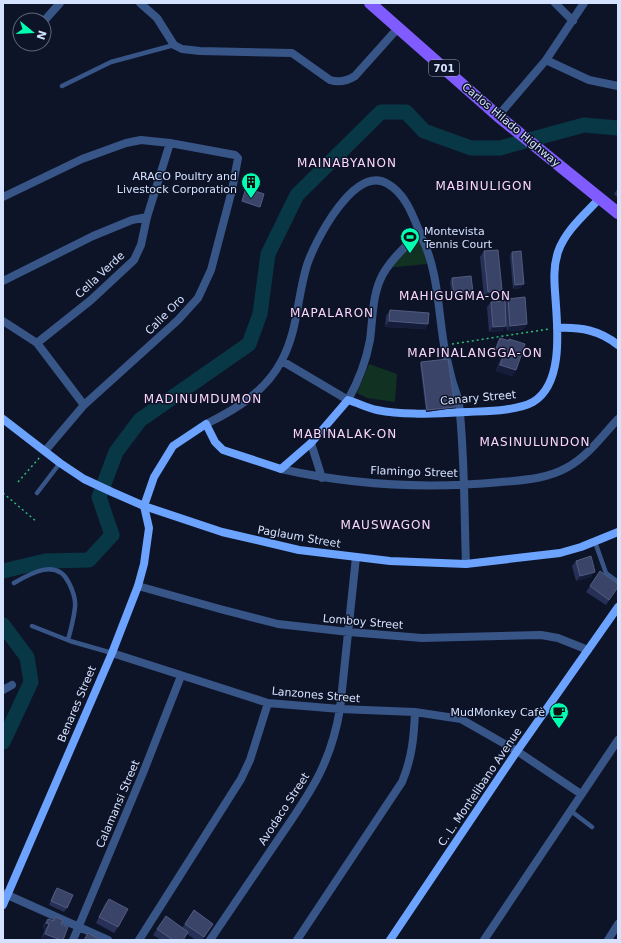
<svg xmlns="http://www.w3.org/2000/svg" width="621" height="943" font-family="'DejaVu Sans',sans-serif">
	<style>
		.green { fill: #113123 }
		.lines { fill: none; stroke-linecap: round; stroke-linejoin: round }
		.river { stroke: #083846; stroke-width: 15 }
		.path { stroke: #2bbc79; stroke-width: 1.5; stroke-dasharray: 2 3; stroke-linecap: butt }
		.lane { stroke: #385588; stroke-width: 4.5 }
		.street { stroke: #385588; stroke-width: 8 }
		.secondary { stroke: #6ba3ff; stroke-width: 8 }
		.primary { stroke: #805bff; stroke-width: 12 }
		.wall { fill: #273056 }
		.shaded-wall { fill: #151d3b }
		.building { fill: #3a4368; stroke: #525c80 }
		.labels { text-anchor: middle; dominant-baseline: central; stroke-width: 3; stroke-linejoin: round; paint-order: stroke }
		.shield { fill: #0e1427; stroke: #99a4be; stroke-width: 1 }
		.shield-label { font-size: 10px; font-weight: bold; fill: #d4e1ff }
		.street-label { font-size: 11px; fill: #d4e1ff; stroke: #0e1427 }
		.poi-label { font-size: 11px; fill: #d4e1ff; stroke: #0e1427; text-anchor: end }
		.neighbourhood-label { font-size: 12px; letter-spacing: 1px; fill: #fdd6ff; stroke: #0e1427 }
	</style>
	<rect width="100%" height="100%" fill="#0e1427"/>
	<path class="green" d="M420 232 427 264 385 268Z
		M369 364 397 374 395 402 367 398 357 393Z"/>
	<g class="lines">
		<path class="river" d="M3 571 45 561 89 560 112 535 99 497 116 452 140 420 249 344 260 314 268 254 297 195 381 112H406L424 131 471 148H500L584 125 618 128
			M3 625 27 657 31 682 3 742"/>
		<path class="path" d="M452 344 549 329
			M18 482 40 457
			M3 493 37 522"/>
		<path class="lane" d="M62 86 111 62 174 45
			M37 493 60 463
			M595 542 606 573 618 582
			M14 583C31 573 57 558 69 583 73 591 76 598 75 607 74 618 71 629 68 640
			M32 626 70 641 112 653
			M571 811 592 827"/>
		<path class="street" d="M140 3 157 18 174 45 182 49 200 51 292 53 330 80C339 83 347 81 355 76L398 28
			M555 3 573 21
			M44 21 60 3
			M546 60 589 80 618 86
			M498 116 546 60 584 3
			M3 197 82 159 126 143 141 140 170 143 235 155 238 158 232 190 211 270 198 298 178 320 84 405 45 451
			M3 281 93 236 132 220 147 217
			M3 321 37 343 91 300 134 260 141 245 147 217 170 143
			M37 343 84 405
			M282 361 348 400C359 380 366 362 370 340 373 317 372 294 383 274 392 258 407 245 420 232
			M206 424C237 409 266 391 282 360 298 330 297 297 307 265 315 241 355 163 388 184 407 195 414 219 422 238 438 271 438 309 444 345 446 356 449 368 452 380 454 388 458 396 459 404 465 457 464 511 466 564
			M311 443 322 478
			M281 469C352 485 427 489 501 482 524 480 547 479 568 467 588 456 602 436 618 419
			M138 586 220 609 278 624 349 632 422 638 541 635 558 638 588 650
			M112 653 268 703 340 709 415 712 461 719 517 751 581 794
			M3 690 12 685
			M3 893 108 940
			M73 940 143 773 181 676
			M139 940 241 779 250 760 268 703
			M210 940C231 909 252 878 273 847 306 798 330 769 340 709L356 557
			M297 940 402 782C412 758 414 737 415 712
			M484 940 618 740
			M608 940 618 924"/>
		<path class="secondary" d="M557 328C581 327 599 330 618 345
			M3 419 60 463 84 479 112 492 144 506 222 532 299 550 390 561 466 564 560 553 581 547 618 532
			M3 905 112 653 138 586 144 564 149 528 144 506 154 477 173 446 206 424 215 442 223 450 281 469 311 443 348 400C358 403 367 408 377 410 406 416 438 413 467 412 486 411 517 411 533 402 562 385 558 334 556 306 555 288 552 270 558 252 565 231 585 214 600 198
			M390 940 517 751 618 607"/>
		<path class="primary" d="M370 3 498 116 618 213"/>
	</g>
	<path class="wall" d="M618 188V198L614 194Z
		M484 251 498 296 484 297 480 257Z
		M512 252 521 288 513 289 510 256Z
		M452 278 473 292 470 295 452 297 450 282Z
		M508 299 527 324 523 330 507 331 506 326 502 331 489 332 487 307 491 302 505 303Z
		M390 310 428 324 425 329 385 327 386 316Z
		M500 338 508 340 509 339 516 370 512 376 496 371 501 358 493 355 497 343Z
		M421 362 454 408 426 412 420 364Z
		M576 561 591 577 576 581 572 566Z
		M600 571 618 587 606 605 586 592Z
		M57 888 67 908 64 912 49 905 54 892Z
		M109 899 118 927 114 933 96 923 105 904Z
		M194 910 213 924 202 940H196L187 934 183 940H161L153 935 166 916 182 928Z
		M55 917 61 924 63 940H43L41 939 45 929 43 928 44 924 48 919 53 921Z"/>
	<path class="shaded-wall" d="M242 201 260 207 259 208 240 202Z
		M524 284 521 288 513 289 515 285Z
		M502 290 498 296 484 297 488 292Z
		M473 292 470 295 452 297 454 294Z
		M389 321 428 324 425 329 385 327Z
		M527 324 523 330 507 331 510 326Z
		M506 326 502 331 489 332 493 327Z
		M496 349 505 352 501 358 493 355Z
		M500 365 516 370 512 376 496 371Z
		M455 407 454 408 426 412 427 410Z
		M595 572 591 577 576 581 580 576Z
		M46 923 49 924 45 929 43 928Z
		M45 934 61 940H45L46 939 45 940 41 939Z"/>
	<path class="building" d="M246 188 264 194 260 207 242 201Z
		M498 250 502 290 488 292 484 251Z
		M521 251 524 284 515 285 512 252Z
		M471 276 473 292 454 294 452 278Z
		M525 297 527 324 510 326 508 299Z
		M505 301 506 326 493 327 491 302Z
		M390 310 429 313 428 324 389 321Z
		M500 338 509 341V339L525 344 516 370 500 365 505 352 496 349Z
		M448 359 455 407 427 410 421 362Z
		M591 556 595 572 580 576 576 561Z
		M600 571 618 584V587L609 600 590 586Z
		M57 888 73 895 67 908 51 901Z
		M109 899 128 909 118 927 99 917Z
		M194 910 213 924 204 937 185 924Z
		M166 916 188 932 183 940H173L157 929Z
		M55 917 63 920 61 924 68 927 63 940H61L45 934 49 924 46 923 48 919 54 921Z
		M88 933 100 940H84Z"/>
	<defs>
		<symbol id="building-pin" viewBox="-11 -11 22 30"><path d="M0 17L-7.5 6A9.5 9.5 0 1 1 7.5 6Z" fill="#00ffb1" stroke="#0e1427"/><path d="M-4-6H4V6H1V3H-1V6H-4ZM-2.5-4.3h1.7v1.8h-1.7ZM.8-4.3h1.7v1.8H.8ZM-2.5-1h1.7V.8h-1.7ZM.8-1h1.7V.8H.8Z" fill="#111"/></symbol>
		<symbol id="stadium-pin" viewBox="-11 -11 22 30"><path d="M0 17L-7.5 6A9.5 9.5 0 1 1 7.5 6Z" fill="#00ffb1" stroke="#0e1427"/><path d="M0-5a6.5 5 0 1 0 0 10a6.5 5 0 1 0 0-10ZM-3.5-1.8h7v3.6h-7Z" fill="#111"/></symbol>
		<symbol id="cafe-pin" viewBox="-11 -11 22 30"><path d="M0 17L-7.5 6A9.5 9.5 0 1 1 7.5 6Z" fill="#00ffb1" stroke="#0e1427"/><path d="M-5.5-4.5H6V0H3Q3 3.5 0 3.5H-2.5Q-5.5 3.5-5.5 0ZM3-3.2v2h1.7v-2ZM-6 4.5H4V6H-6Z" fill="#111"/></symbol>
	</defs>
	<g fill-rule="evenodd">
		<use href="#building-pin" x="240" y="171" width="22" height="30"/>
		<use href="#stadium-pin" x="399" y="226" width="22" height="30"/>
		<use href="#cafe-pin" x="548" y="701" width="22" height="30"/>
	</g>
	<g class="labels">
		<rect class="shield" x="429" y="60" width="30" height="16" rx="3"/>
		<g class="shield-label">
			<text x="444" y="68">701</text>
		</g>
		<g class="street-label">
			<text transform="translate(511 125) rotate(40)">Carlos Hilado Highway</text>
			<text transform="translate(100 275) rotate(-43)">Cella Verde</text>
			<text transform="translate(165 315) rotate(-45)">Calle Oro</text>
			<text transform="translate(478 398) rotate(-5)">Canary Street</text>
			<text transform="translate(414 472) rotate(2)">Flamingo Street</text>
			<text transform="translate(299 537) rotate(10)">Paglaum Street</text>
			<text transform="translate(363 622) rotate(5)">Lomboy Street</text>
			<text transform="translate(316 695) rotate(5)">Lanzones Street</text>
			<text transform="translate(77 704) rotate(-67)">Benares Street</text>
			<text transform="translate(480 787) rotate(-56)">C. L. Montelibano Avenue</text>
			<text transform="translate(118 804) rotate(-67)">Calamansi Street</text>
			<text transform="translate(284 809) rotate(-57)">Avodaco Street</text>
		</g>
		<g class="poi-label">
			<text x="237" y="176">ARACO Poultry and<tspan x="237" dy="13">Livestock Corporation</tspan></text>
			<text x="424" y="231" text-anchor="start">Montevista<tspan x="424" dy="13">Tennis Court</tspan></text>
			<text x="545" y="712">MudMonkey Cafè</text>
		</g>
		<g class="neighbourhood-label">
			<text x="347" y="163">MAINABYANON</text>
			<text x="484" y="186">MABINULIGON</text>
			<text x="455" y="296">MAHIGUGMA-ON</text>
			<text x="332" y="313">MAPALARON</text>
			<text x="475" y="353">MAPINALANGGA-ON</text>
			<text x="203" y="399">MADINUMDUMON</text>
			<text x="345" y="434">MABINALAK-ON</text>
			<text x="535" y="442">MASINULUNDON</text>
			<text x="386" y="525">MAUSWAGON</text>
		</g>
	</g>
	<rect width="621" height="943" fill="none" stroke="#d4e1ff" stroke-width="8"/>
	<g transform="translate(32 32) rotate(108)"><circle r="19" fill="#0e1427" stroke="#5d667d"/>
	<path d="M0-3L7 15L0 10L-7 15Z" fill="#00ffb1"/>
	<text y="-6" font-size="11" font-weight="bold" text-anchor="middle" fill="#d4e1ff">N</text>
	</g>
</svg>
